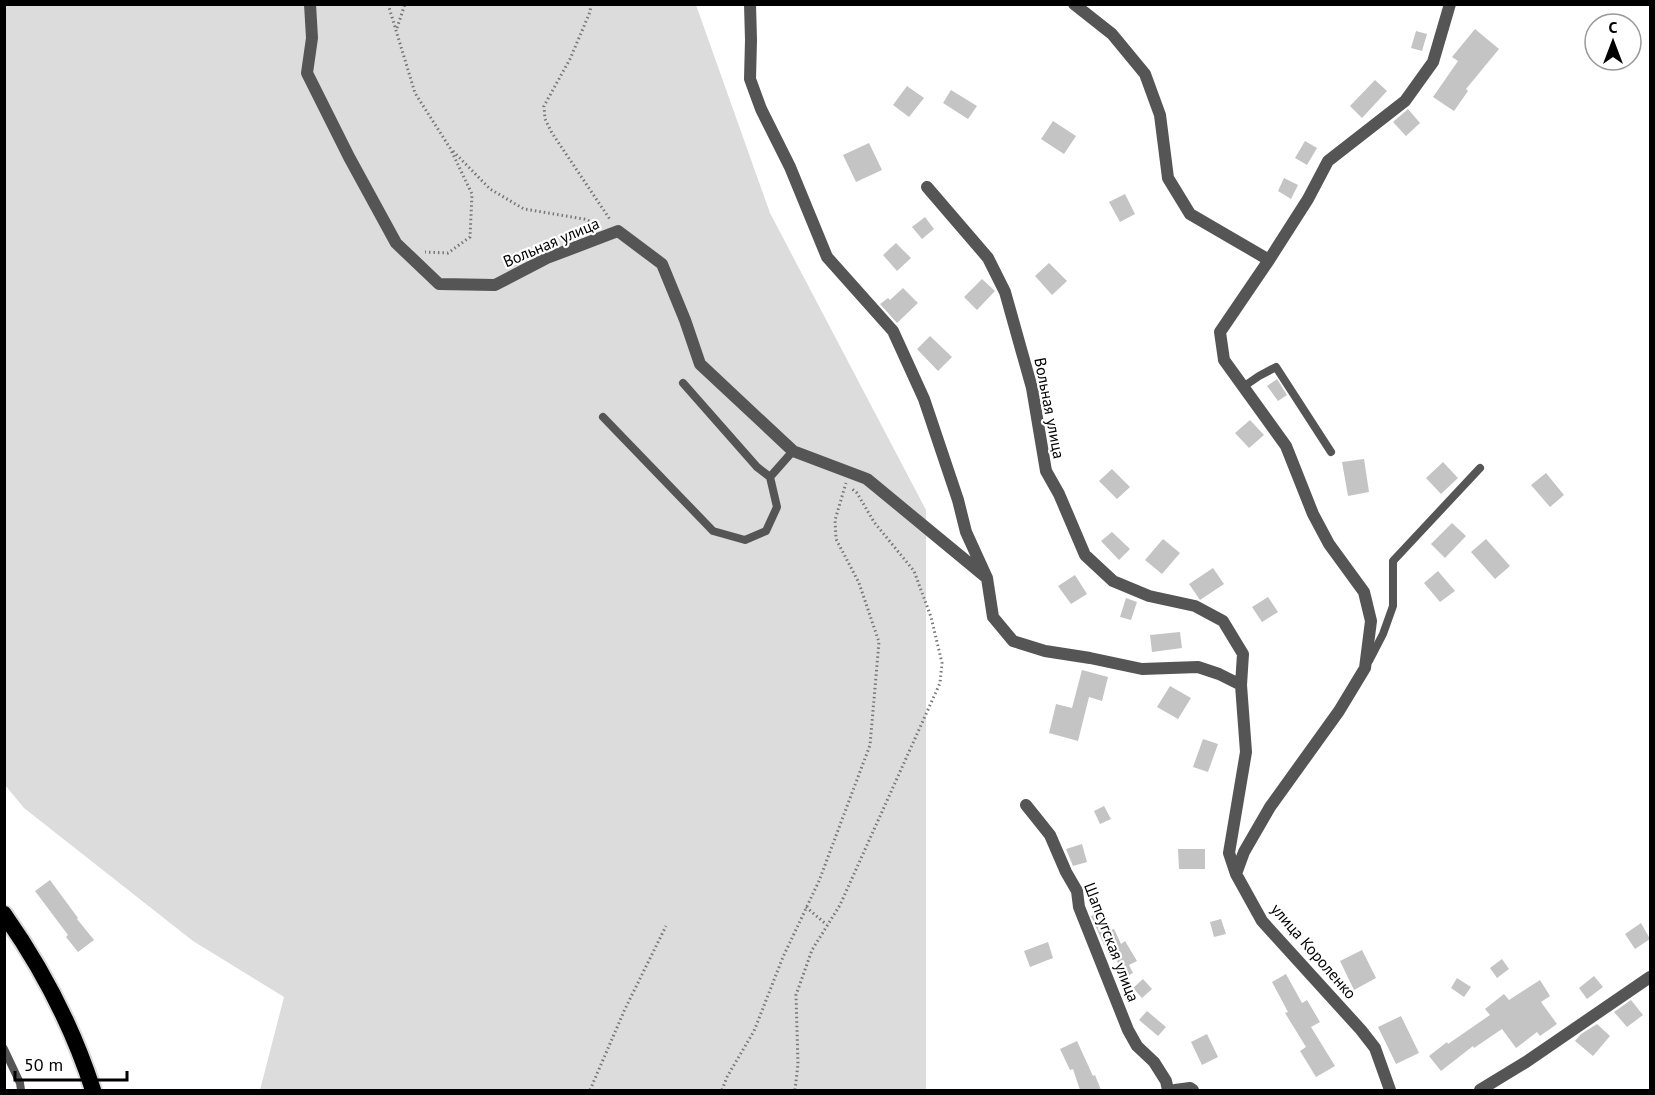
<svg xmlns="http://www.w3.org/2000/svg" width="1655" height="1095" font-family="'PT Sans',sans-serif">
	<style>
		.green { fill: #dcdcdc }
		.building { fill: #c4c4c4 }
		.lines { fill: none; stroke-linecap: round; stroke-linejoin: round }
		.trunk-casing { stroke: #dbdbdb; stroke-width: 20 }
		.path { stroke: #777; stroke-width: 3; stroke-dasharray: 1.5 3; stroke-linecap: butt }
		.service { stroke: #555; stroke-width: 8 }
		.minor { stroke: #555; stroke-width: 12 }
		.trunk { stroke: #000; stroke-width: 16 }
		.labels { text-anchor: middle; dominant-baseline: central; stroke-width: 4.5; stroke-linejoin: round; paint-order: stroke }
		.street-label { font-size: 16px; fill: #000; stroke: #fff }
	</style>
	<rect width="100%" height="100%" fill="#fff"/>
	<path class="green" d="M4 5H696L770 213 926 510V1090H260L284 997 193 941 24 808 5 785Z"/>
	<path class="building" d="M1475 29 1499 49 1466 89 1468 91 1454 111 1433 97 1458 61 1452 57Z
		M1416 31 1427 34 1422 51 1411 48Z
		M1375 80 1387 91 1362 118 1350 106Z
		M907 86 924 98 909 117 893 105Z
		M951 90 977 106 968 119 943 103Z
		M1408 109 1420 123 1406 136 1393 122Z
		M1053 121 1076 136 1064 154 1041 139Z
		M1305 141 1317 148 1307 165 1295 158Z
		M869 143 882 170 856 182 843 155Z
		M1284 178 1298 185 1291 199 1278 191Z
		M1125 194 1135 214 1120 222 1109 202Z
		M925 217 934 229 922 239 912 227Z
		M896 243 911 258 897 271 883 255Z
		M1049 263 1067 281 1052 295 1035 276Z
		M982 279 995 291 977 310 964 297Z
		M903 288 918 303 897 323 880 304 888 298 890 300Z
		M930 336 952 357 938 371 917 349Z
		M1277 379 1287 395 1278 401 1267 386Z
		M1250 420 1264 435 1249 448 1235 433Z
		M1364 459 1369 492 1348 496 1342 462Z
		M1443 462 1458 478 1441 494 1426 478Z
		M1112 469 1130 487 1117 499 1099 481Z
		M1546 473 1564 495 1550 507 1531 485Z
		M1452 523 1466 536 1445 558 1431 544Z
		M1112 532 1130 549 1119 560 1101 541Z
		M1163 539 1180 553 1162 574 1145 560Z
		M1486 539 1510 566 1495 579 1471 552Z
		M1213 568 1224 584 1200 600 1189 584Z
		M1438 571 1455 591 1440 602 1424 583Z
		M1075 575 1087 594 1071 604 1058 586Z
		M1268 597 1278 612 1262 622 1252 607Z
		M1126 598 1137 602 1131 620 1120 617Z
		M1180 632 1182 648 1152 652 1150 635Z
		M1082 670 1108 677 1102 701 1089 697 1078 741 1049 733 1056 704 1072 708Z
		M1170 686 1191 698 1178 719 1157 707Z
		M1203 739 1218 744 1208 772 1193 767Z
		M1104 806 1111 819 1100 824 1094 811Z
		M1082 844 1087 862 1073 866 1066 849Z
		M1178 849H1205V869H1179Z
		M50 880 78 918 77 919 94 940 78 952 66 937 68 935 35 891Z
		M1104 911 1110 930 1114 929 1121 944 1125 941 1137 961 1129 965 1133 973 1126 977 1107 944 1104 945 1091 916Z
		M1221 919 1226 934 1214 937 1210 922Z
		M1641 923 1650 939 1635 949 1625 934Z
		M1048 942 1053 958 1030 967 1024 951Z
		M1362 950 1376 978 1354 990 1340 961Z
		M1502 959 1509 969 1497 978 1490 968Z
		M1286 974 1302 1003 1307 1000 1320 1022 1311 1027 1335 1066 1316 1077 1300 1051 1306 1047 1285 1013 1288 1012 1272 982Z
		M1594 976 1603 987 1587 999 1579 988Z
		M1457 978 1471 987 1464 997 1451 988Z
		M1143 979 1152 989 1142 998 1133 988Z
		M1540 980 1550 996 1541 1002 1557 1024 1540 1036 1537 1032 1516 1048 1502 1029 1474 1048 1473 1046 1441 1071 1429 1056 1447 1042 1448 1044 1490 1015 1485 1009 1504 994 1509 1000Z
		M1631 1000 1643 1015 1627 1027 1614 1012Z
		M1147 1011 1166 1027 1158 1036 1139 1020Z
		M1401 1016 1419 1053 1396 1064 1378 1027Z
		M1597 1024 1610 1036 1593 1056 1575 1041 1581 1034Z
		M1207 1034 1218 1057 1202 1065 1191 1042Z
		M1077 1041 1093 1076 1095 1075 1101 1090H1080L1073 1069 1070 1070 1060 1049Z"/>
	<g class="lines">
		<defs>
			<path id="trunk" d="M4 914C42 968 73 1028 93 1090"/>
		</defs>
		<use href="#trunk" class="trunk-casing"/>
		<path class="path" d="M388 4 415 93 450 148 472 194 470 237 448 253 425 252
			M591 4 590 12 570 59 544 106 545 119 552 133 611 221
			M397 28 405 4
			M453 151 490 189 524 209 584 219 600 225
			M806 907 827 925
			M590 1090 625 1009 666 926
			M722 1090 727 1077 754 1031 783 957 819 881 870 745 879 642 859 583 836 539 835 520 846 483
			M795 1090 798 1064 796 995 812 950 840 905 940 683 942 663 931 617 914 571 874 522 857 493 851 488"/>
		<path class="service" d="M1243 387 1259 376 1276 367 1331 452
			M603 417 713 531 745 540 766 531 777 507 770 477 757 467 683 383
			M770 477 793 451
			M1369 661 1383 634 1393 606V561L1480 468
			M4 1049 20 1083 21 1090"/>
		<path class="minor" d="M310 4 312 38 307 73 349 157 396 243 439 284 495 285 547 258 618 231 662 264 685 320 700 364 793 451 867 479 987 578
			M750 4 751 40 750 79 761 109 790 167 827 257 893 331 924 399 958 500 966 532 987 578 993 617 1013 641 1045 651 1090 658 1142 669 1198 667 1219 674 1241 685
			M1074 4 1112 34 1145 74 1160 115 1168 178 1190 214 1269 260
			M927 187 988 258 1005 292 1032 388 1046 471 1059 494 1085 555 1113 581 1149 596 1195 606 1223 621 1243 654 1241 685 1246 752 1229 853 1236 874 1262 921 1361 1030 1375 1048 1390 1090
			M1026 805 1050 835 1066 872 1077 891 1079 907 1128 1030 1137 1046 1154 1062 1166 1081 1168 1090
			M1236 874 1244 852 1270 807 1339 711 1365 668 1371 621 1364 592 1329 544 1313 514 1286 446 1224 360 1220 332 1269 260 1308 199 1328 161 1405 101 1433 62 1450 4
			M1175 1090 1190 1088 1193 1090
			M1480 1090 1526 1062 1650 977"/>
		<use href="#trunk" class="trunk"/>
	</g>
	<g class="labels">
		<g class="street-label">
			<text transform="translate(551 242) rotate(-23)">Вольная улица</text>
			<text transform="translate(1050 408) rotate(79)">Вольная улица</text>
			<text transform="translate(1112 942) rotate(69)">Шапсугская улица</text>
			<text transform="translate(1314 951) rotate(49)">улица Короленко</text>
		</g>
	</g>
	<rect width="1655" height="1095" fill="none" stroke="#000000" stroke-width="12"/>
	<g transform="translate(1613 42)"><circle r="28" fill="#ffffff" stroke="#999999" stroke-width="1.5"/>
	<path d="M0-4.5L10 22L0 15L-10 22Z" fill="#000000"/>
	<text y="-9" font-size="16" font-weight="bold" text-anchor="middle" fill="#000000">С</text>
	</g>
	<path d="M15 1071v9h112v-9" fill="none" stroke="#000000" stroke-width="3"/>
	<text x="24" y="1071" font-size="18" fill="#000000" stroke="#ffffff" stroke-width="4.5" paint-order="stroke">50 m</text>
</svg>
